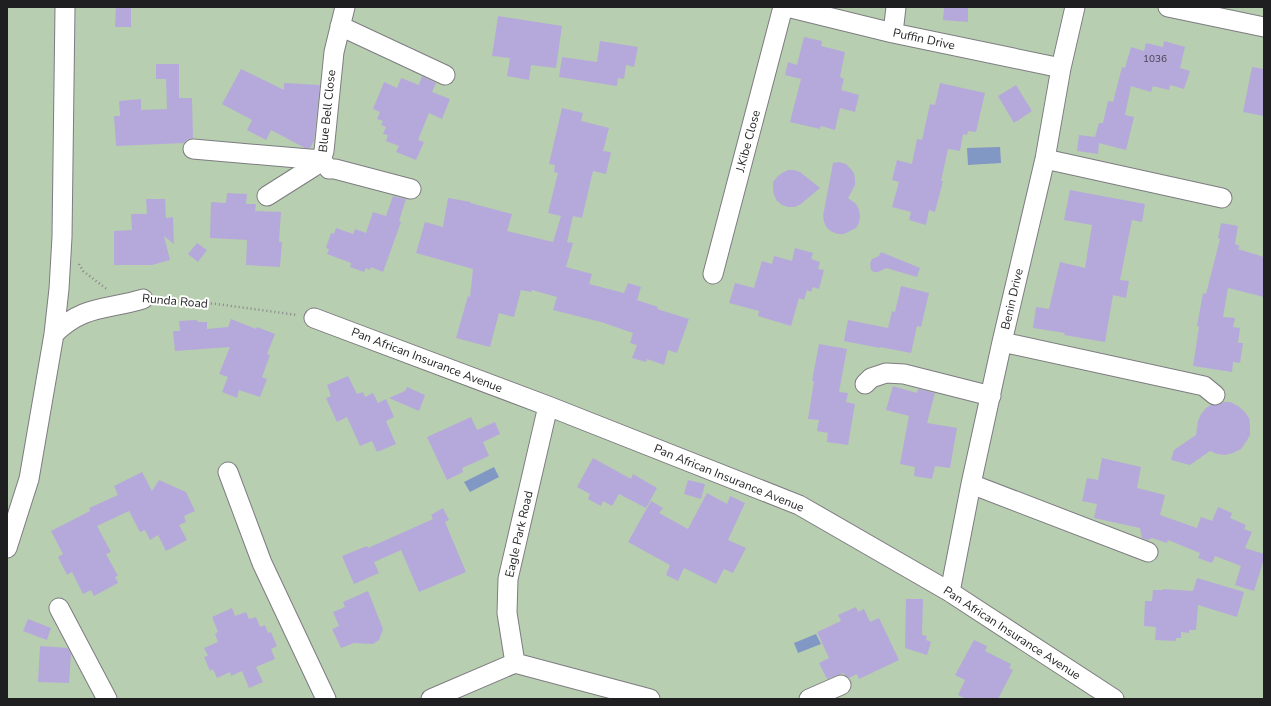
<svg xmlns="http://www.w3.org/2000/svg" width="1271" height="706" font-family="'Nunito Sans',sans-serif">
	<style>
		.green { fill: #b8ceb0 }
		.water { fill: #8197c4 }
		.building { fill: #b5a9db }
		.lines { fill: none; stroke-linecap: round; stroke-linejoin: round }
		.minor-casing { stroke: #7d7c81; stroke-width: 21 }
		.path { stroke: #858588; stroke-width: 2.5; stroke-dasharray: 1 3; stroke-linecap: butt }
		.minor { stroke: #fff; stroke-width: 19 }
		.labels { text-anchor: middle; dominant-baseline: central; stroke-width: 4; stroke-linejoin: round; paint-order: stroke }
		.number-label { font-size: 10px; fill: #444250 }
		.street-label { font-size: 12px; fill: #1f1f21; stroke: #fff }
	</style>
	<rect width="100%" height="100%" fill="#dfdee3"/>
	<path class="green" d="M7 7H1264V699H7Z"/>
	<path class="water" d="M1000 147 1001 163 968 165 967 148Z
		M494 467 499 477 470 492 464 482Z
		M816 634 821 644 798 653 794 643Z"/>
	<path class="building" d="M116 7H131V27H115Z
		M944 7H968V22L943 20Z
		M498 16 562 26 556 68 531 65 529 80 507 76 510 58 492 56Z
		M804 37 822 41 821 46 845 52 840 77 844 79 841 90 859 95 855 112 840 108 835 130 821 126 820 129 790 122 801 79 785 75 788 62 797 65Z
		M600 41 638 47 634 67 626 65 624 79 618 78 617 86 559 77 562 57 597 62Z
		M1164 41 1185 47 1180 68 1190 71 1184 89 1170 85 1169 90 1153 86 1151 92 1131 86 1125 115 1134 117 1126 150 1099 143 1098 154 1077 151 1079 135 1095 137 1099 123H1103L1108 101 1113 102 1122 67 1125 68 1131 47 1144 51 1146 43 1163 47Z
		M156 64H179V98H192L193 138 188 139 184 143 116 146 114 116H120L119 101 141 99V110L167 109 166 79H156Z
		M1252 67 1264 69V116L1243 112Z
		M241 69 284 90V83L320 85 314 141 310 148H305L271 130 266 140 247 130 252 120 222 104Z
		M422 76 436 83 432 92 450 99 442 119 429 113 418 140 424 142 416 160 396 152 399 146 386 141 388 135 383 134 386 127 381 125 383 121 377 119 380 112 373 109 384 82 397 88 401 78 419 85Z
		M940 83 985 93 976 132 968 131 967 135 963 134 960 151 948 149 941 181H943L935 212 929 210 926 225 909 220 911 212 892 207 899 182 892 180 897 160 912 164 917 139 922 140 930 104 935 105Z
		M1016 85 1032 111 1014 123 998 96Z
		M562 108 583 113 581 121 609 128 603 151 611 152 606 174 593 171 582 218 573 216 567 242 573 243 566 267 592 274 589 284 624 293 628 283 641 287 637 300 658 307 657 309 689 319 677 353 668 350 664 365 647 359 646 362 632 358 637 345 630 343 633 333 601 322 553 310 557 297 532 290 531 292 521 290 514 317 499 313 490 347 456 338 468 296 470 297 473 269 416 253 425 222 443 227 448 198 471 202 470 203 512 214 507 231 553 242 561 216 548 213 558 173 554 172 555 165 549 164Z
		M839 162 846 164 850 168 854 173 855 179V185L848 198 856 204 859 210 860 216 859 223 856 228 844 234H838L832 232 827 228 824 222 823 216 833 163Z
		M788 170H794L800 172 820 188 801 204 795 207H788L782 205 777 201 774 195 773 189V182L777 177 782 173Z
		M1070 190 1145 204 1142 222 1132 220 1120 280 1129 281 1126 298 1113 295 1105 342 1064 335 1065 333 1033 328 1036 307 1049 309 1060 262 1085 268 1092 225 1064 220Z
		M227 193 247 194 246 204H256L255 211 281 212 279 242H282L280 267 246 265 247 240 210 238 211 202 226 203Z
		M393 196 406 199 399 221 401 222 383 272 371 267 370 270 366 268 364 272 350 267 351 263 327 254 329 249 326 248 331 233 334 234 336 228 353 234 355 229 366 233 373 212 386 216Z
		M146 199H165L166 218 173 217 174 244 164 236 170 260 152 265H114V231L132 230 131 214H147Z
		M1221 223 1238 226 1235 244 1240 246 1238 249 1264 257V297L1228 288 1223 317 1235 318 1233 327 1240 328 1238 343H1243L1240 363 1233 362 1232 372 1193 366 1199 327 1197 326 1203 293 1206 294 1220 239 1218 238Z
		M197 243 207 250 198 262 188 254Z
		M795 248 813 253 811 259 820 262 818 269 824 270 819 289 813 287 811 292 807 290 804 300 799 298 791 326 758 316 759 311 729 303 735 283 754 288 762 261 772 264 774 256 792 261Z
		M881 252 920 268 917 277 886 268 878 272H874L871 270 870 263 872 259 879 256Z
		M901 286 929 293 921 327 917 326 911 353 880 347V348L844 341 848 320 888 328 892 311 895 312Z
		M231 319 256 329 257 327 275 334 267 354 270 355 262 377 267 379 260 397 239 390 237 398 222 392 228 377 219 374 230 347 175 351 173 331H180L179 321 197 320 198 322H207V329L228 327Z
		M819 344 847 349 839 392 848 393 846 402 855 404 848 445 827 442 828 433 817 431 819 420 808 419 814 381H812Z
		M348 376 357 394 363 392 365 397 373 393 378 403 386 399 394 417 386 421 396 444 377 452 372 441 360 446 347 417 337 422 326 398 331 396 327 385Z
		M893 386 917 393 918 389 935 393 927 423 957 428 950 468 935 466 932 479 914 476 915 467 900 464 909 416 886 410Z
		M407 387 425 395 419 411 389 398 405 391Z
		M1224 402H1230L1238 406 1244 411 1249 418 1250 426V435L1246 442 1241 449 1233 453 1225 455 1217 454 1210 451 1190 465 1171 460 1174 450 1196 435 1198 421 1201 414 1206 408 1211 405H1219Z
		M471 417 477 430 495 422 500 434 483 442 489 456 462 468 463 472 447 480 427 437Z
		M593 458 631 479 633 474 657 488 646 508 619 494 612 506 603 501 601 506 588 499 590 494 577 487Z
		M1102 458 1141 467 1137 488 1165 495 1160 515 1197 528 1201 517 1212 521 1218 507 1232 513 1230 518 1246 525 1244 529 1252 532 1245 548 1264 554V559L1254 591 1235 585 1241 566 1215 556 1212 563 1198 558 1200 553 1168 540 1167 543 1152 538 1148 540 1142 538 1140 528 1094 518 1097 504 1082 501 1087 478 1098 480Z
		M142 472 152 491 159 480 186 492 195 511 184 516 186 522 179 525 187 540 166 551 158 535 150 540 145 530 140 532 129 511 97 526 111 552 106 554 118 576 115 577 118 583 94 596 91 590 83 594 72 572 67 575 58 557 63 554 51 531 90 511 89 508 118 495 114 486Z
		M688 480 705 484 701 499 684 494Z
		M707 493 727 504 730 496 745 503 728 540 746 548 733 573 724 569 716 584 684 568 678 581 666 575 670 565 628 542 651 501 663 508 659 513 688 529Z
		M443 508 449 520 445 522 466 572 419 592 401 550 374 562 379 573 354 584 342 556 367 546 368 548 433 519 431 515Z
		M1197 578 1244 592 1237 617 1198 605 1196 630H1189V633L1181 632V638H1176V641L1155 640 1156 627 1144 626 1145 601H1152L1153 590H1163V589L1193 591Z
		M368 591 383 629 379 640 373 644 354 643 341 648 332 629 339 626 333 612 345 607 343 602Z
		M906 599H923L922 635 927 636 926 640 931 642 927 655 905 648Z
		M856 607 858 612 864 609 870 622 879 618 899 660 859 679 857 674 849 678 843 673 827 679 819 663 829 658 817 632 841 621 838 615Z
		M232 608 235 616 246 612 249 619 256 617 260 627 265 625 268 633 271 632 277 646 271 649 275 659 256 667 263 682 249 688 242 671 231 676 230 672 217 678 213 669 210 671 204 657 208 656 204 648 218 642 215 634 218 632 212 617Z
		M28 619 51 628 47 640 23 631Z
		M974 640 987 646 985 651 1011 664 1009 668 1013 670 998 699H966L958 695 965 680 955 675Z
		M40 646 68 648 71 654 69 683 38 682Z"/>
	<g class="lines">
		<defs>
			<path id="minor" d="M787 7 893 33 1061 68
				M1168 7 1264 27
				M340 26 445 75
				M893 33 896 7
				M193 149 321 160 324 151 334 52 345 7
				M1045 159 1222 198
				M267 196 313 167 317 162 321 160 329 169H335L411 189
				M713 274 783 7
				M314 318 548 406 799 505 950 592 1114 699
				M54 334C83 305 106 310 143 299
				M1002 342 1204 386 1215 395
				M865 384 871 378 886 373 904 374 991 396
				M228 472 262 563 326 699
				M971 484 1148 552
				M7 548 29 479 54 334 59 289 62 237 65 7
				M950 592 971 484 1002 342 1045 159 1061 68 1075 7
				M59 608 107 699
				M515 663 507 613 508 579 548 406
				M431 699 515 663 650 699
				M809 699 841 685"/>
		</defs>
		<use href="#minor" class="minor-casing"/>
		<path class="path" d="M79 264 83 271 108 290
			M159 300 217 304 297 315"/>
		<use href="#minor" class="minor"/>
	</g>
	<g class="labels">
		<g class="number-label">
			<text x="1155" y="59">1036</text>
		</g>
		<g class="street-label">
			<text transform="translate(924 39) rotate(12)">Puffin Drive</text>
			<text transform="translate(327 111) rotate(-84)">Blue Bell Close</text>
			<text transform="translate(748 141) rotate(-75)">J.Kibe Close</text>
			<text transform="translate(1012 299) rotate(-77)">Benin Drive</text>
			<text transform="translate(175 301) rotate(5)">Runda Road</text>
			<text transform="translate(427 360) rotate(21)">Pan African Insurance Avenue</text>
			<text transform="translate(729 478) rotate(22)">Pan African Insurance Avenue</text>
			<text transform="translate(519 534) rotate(-77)">Eagle Park Road</text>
			<text transform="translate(1012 633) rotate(33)">Pan African Insurance Avenue</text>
		</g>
	</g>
	<rect width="1271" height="706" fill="none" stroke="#1f1f21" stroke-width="16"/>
</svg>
